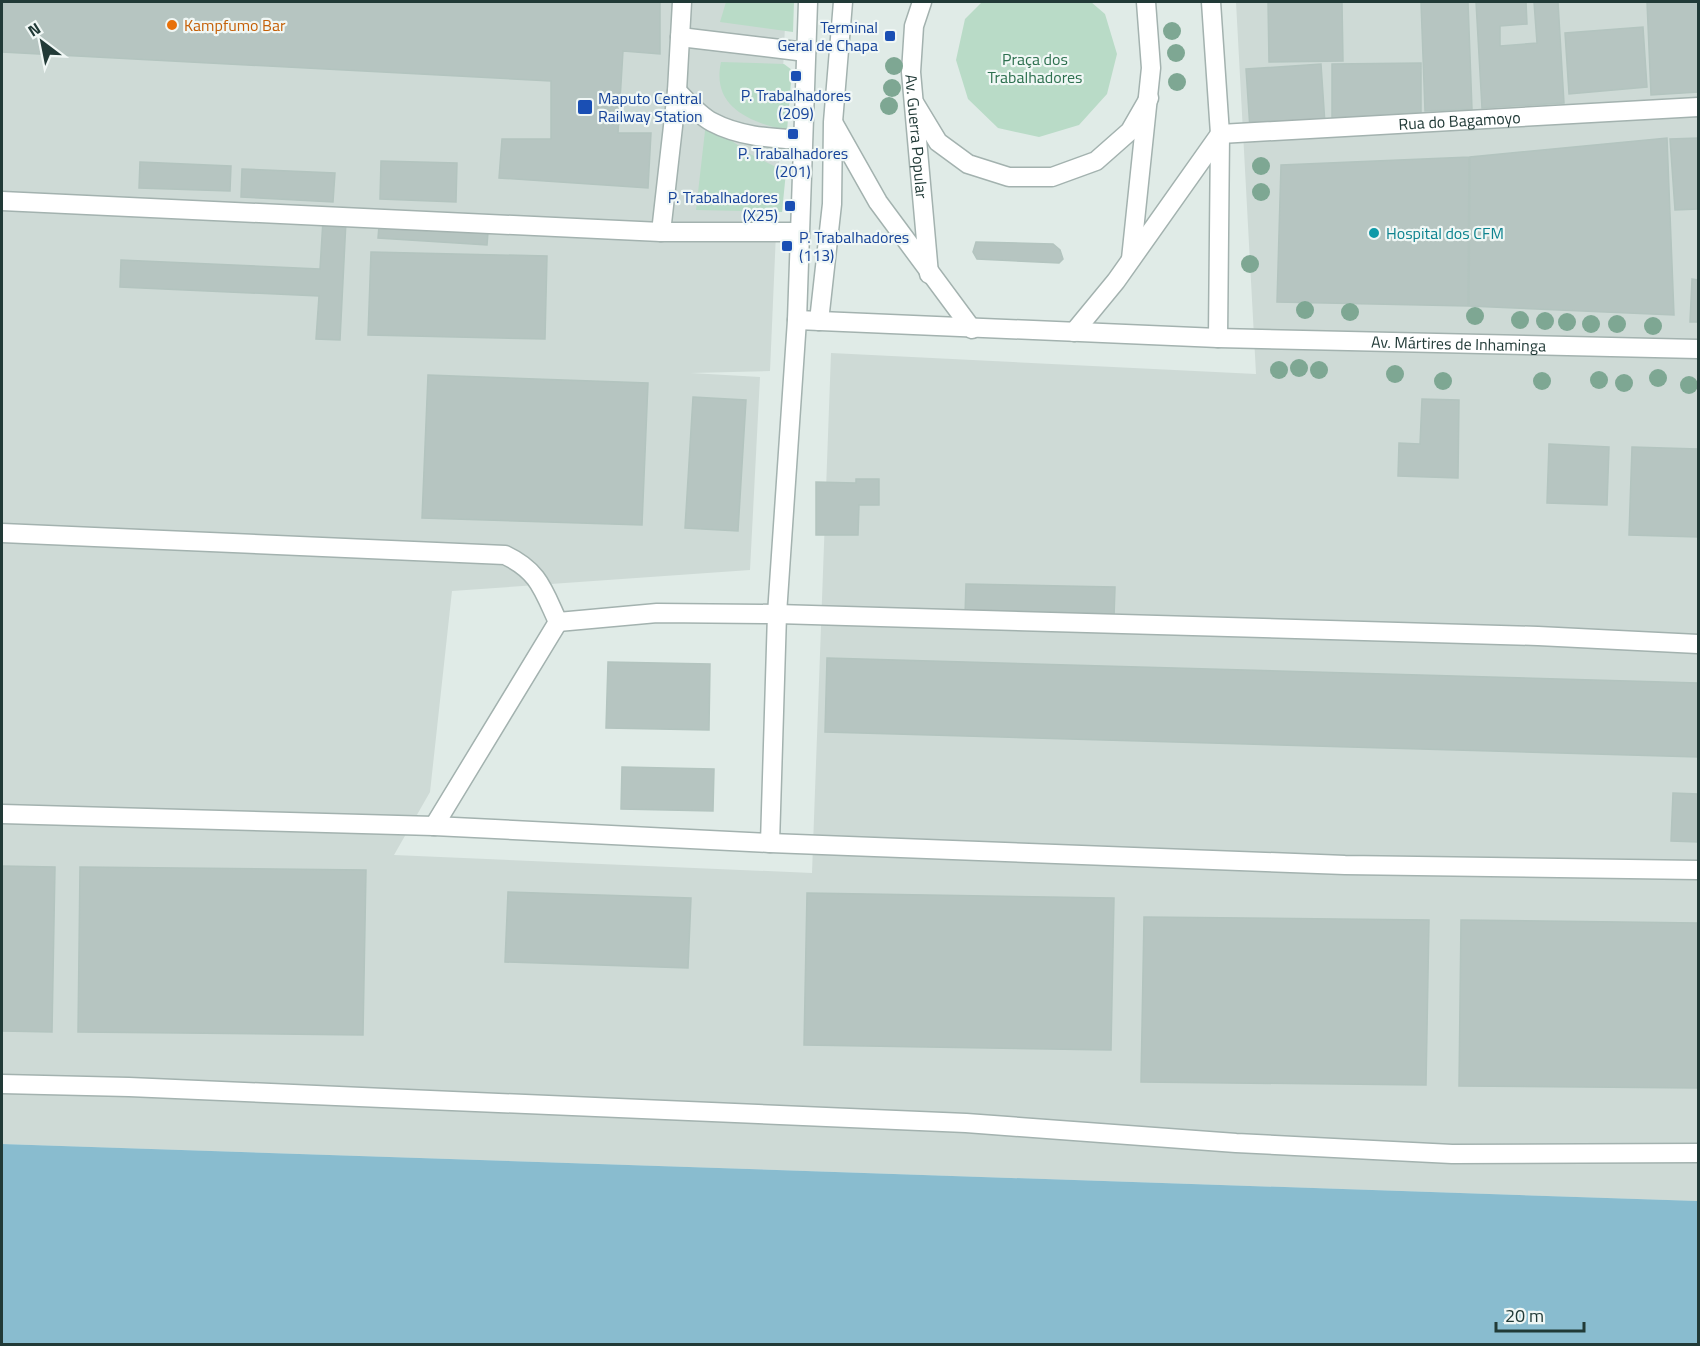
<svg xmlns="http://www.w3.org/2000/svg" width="1700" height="1346" font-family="'Titillium Web',sans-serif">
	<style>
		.built { fill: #cedad6 }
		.green { fill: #b9dbc7 }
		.water { fill: #89bccf }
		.building { fill: #b6c5c1; stroke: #b3c4bf; stroke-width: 1.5 }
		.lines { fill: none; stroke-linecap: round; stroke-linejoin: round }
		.minor-casing { stroke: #a3b2af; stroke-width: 21 }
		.minor { stroke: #fff; stroke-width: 18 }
		.tree { fill: #7ea793 }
		.food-dot { fill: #e8710a; stroke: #f0f7f5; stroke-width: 2 }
		.transit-dot { fill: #1a4fb4; stroke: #f0f7f5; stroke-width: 2 }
		.culture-dot { fill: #0f9aa8; stroke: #f0f7f5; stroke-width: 2 }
		.labels { text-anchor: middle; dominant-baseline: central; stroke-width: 4.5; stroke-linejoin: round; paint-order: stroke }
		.food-label { font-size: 16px; fill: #c56008; stroke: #f0f7f5; text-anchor: start }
		.transit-label { font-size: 16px; fill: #164399; stroke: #f0f7f5; text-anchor: end }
		.park-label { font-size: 16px; fill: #2d704f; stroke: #f0f7f5 }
		.street-label { font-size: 16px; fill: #213a37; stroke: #f0f7f5 }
		.culture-label { font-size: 16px; fill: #0d838f; stroke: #f0f7f5; text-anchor: start }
	</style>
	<rect width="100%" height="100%" fill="#e0ebe7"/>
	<path class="built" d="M2 2H786L770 371 691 373 760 377 750 570 452 591 430 792 394 855 812 873 831 353 1256 374 1236 2H1698V1201L2 1144Z"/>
	<path class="green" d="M726 2H794L793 32 720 22Z
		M982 2H1091L1105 14 1117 54 1107 94 1079 125 1039 137 998 128 968 99 956 60 965 19Z
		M721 62 784 64 792 70 787 131C751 122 711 108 721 62Z
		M706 122 750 154 786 172 782 212 696 210Z"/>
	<path class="water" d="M2 1144 1698 1201V1344H2Z"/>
	<path class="building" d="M3 2H660V54L623 51 618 133H651L648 188 499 178 502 139H551V81L2 52Z
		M1268 2H1342L1343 61 1269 62Z
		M1421 2H1468L1472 109 1425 111Z
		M1476 2H1526L1527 24 1500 26V46L1537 43 1534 2H1558L1564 103 1482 108Z
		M1647 2H1698V92L1651 95Z
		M1643 27 1647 87 1569 94 1565 33Z
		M1421 63V121L1332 122V64Z
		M1321 64 1325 124 1250 129 1246 69Z
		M1667 138 1674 315 1469 306 1470 157Z
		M1698 138V209L1675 210 1670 139Z
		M1469 157 1468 306 1277 302 1281 165Z
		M381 161 457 163 456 202 380 199Z
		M140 162 231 166 230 191 139 188Z
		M242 169 335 173 333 202 241 197Z
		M380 214 489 220 487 245 378 238Z
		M323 220 346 221 340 340 316 339 319 296 120 287 121 260 320 269Z
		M976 242 1053 244 1060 250 1063 259 1059 263 977 259 973 252Z
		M371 252 547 256 545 339 368 335Z
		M1692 279 1698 280V322H1690Z
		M428 375 648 383 642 525 422 518Z
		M693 397 746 400 738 531 685 528Z
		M1422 399 1459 400 1458 478 1398 476 1399 443 1420 444Z
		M1549 444 1609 447 1607 505 1547 503Z
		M1632 447 1698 449V537L1629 535Z
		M856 479H879V505H859L858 535H816V482L856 483Z
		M966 584 1115 587 1114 618 965 616Z
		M827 658 1698 683V757L825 732Z
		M608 662 710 664 709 730 606 728Z
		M622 767 714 769 713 811 621 809Z
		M1673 793 1698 794V842L1671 841Z
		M2 866 55 867 52 1032 2 1031Z
		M80 867 366 870 363 1035 78 1032Z
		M508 892 691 898 688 968 505 962Z
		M807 893 1114 898 1111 1050 804 1045Z
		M1144 917 1429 920 1426 1085 1141 1082Z
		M1461 920 1698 923V1088L1459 1086Z"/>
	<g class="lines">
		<defs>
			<g id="minor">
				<path d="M682 2 677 91 661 232H799"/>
				<path id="s1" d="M922 2 914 26 911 72 929 274"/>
				<path d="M1211 2 1220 134 1218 338"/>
				<path d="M680 37 806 52"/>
				<path d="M677 91C687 101 699 115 712 122 740 137 772 138 802 140"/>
				<path d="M915 104 938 142 968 164 1009 177H1052L1096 161 1130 131 1149 98"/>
				<path d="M834 124 878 202 972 329"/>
				<path d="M2 201 661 232"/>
				<path d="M1131 259 1151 68 1146 2"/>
				<path id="s2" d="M797 320 1218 338 1698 349"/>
				<path d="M819 321 832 204 833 122 843 2"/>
				<path id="s3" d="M1074 332 1116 281 1220 134 1698 107"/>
				<path d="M2 533 505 555C539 571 543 590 558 622"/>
				<path d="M558 622 657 613 777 614 1538 636 1698 644"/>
				<path d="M2 814 434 826 770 843 1345 865 1698 870"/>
				<path d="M434 826 558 622"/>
				<path d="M770 843 777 614 797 320 808 2"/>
				<path d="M2 1084 129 1087 966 1123 1236 1143 1452 1154 1698 1153"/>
			</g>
		</defs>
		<use href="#minor" class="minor-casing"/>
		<use href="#minor" class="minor"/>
	</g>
	<g class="tree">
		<circle cx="1172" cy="31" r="9"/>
		<circle cx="1176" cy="53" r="9"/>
		<circle cx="894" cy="66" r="9"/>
		<circle cx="1177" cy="82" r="9"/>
		<circle cx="892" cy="88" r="9"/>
		<circle cx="889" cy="106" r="9"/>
		<circle cx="1261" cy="166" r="9"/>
		<circle cx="1261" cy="192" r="9"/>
		<circle cx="1250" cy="264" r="9"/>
		<circle cx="1305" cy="310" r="9"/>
		<circle cx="1350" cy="312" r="9"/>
		<circle cx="1475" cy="316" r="9"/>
		<circle cx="1520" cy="320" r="9"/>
		<circle cx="1545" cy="321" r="9"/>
		<circle cx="1567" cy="322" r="9"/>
		<circle cx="1591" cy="324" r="9"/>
		<circle cx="1617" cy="324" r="9"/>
		<circle cx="1653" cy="326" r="9"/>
		<circle cx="1299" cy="368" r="9"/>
		<circle cx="1279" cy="370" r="9"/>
		<circle cx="1319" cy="370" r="9"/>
		<circle cx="1395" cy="374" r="9"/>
		<circle cx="1658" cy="378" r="9"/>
		<circle cx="1599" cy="380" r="9"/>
		<circle cx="1443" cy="381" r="9"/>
		<circle cx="1542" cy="381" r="9"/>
		<circle cx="1624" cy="383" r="9"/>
		<circle cx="1689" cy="385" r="9"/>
	</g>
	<circle class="food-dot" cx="172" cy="25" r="6"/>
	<g class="transit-dot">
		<rect x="884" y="30" width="12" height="12" rx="3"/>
		<rect x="790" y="70" width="12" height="12" rx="3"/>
		<rect x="577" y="99" width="16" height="16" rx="3"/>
		<rect x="787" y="128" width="12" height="12" rx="3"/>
		<rect x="784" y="200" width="12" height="12" rx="3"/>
		<rect x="781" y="240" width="12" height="12" rx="3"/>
	</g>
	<circle class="culture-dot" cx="1374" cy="233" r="6"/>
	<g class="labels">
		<g class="food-label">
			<text x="184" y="25">Kampfumo Bar</text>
		</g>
		<g class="transit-label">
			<text x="878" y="27">Terminal<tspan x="878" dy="18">Geral de Chapa</tspan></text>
			<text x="796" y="95" text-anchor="middle">P. Trabalhadores<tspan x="796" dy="18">(209)</tspan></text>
			<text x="598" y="98" text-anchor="start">Maputo Central<tspan x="598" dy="18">Railway Station</tspan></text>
			<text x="793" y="153" text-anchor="middle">P. Trabalhadores<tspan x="793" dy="18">(201)</tspan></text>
			<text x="778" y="197">P. Trabalhadores<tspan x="778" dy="18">(X25)</tspan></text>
			<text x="799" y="237" text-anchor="start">P. Trabalhadores<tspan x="799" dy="18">(113)</tspan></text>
		</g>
		<g class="park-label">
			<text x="1035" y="59">Praça dos<tspan x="1035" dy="18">Trabalhadores</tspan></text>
		</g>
		<g class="street-label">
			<text stroke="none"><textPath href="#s3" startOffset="486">Rua do Bagamoyo</textPath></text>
			<text stroke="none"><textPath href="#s1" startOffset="136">Av. Guerra Popular</textPath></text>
			<text stroke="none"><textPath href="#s2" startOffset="662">Av. Mártires de Inhaminga</textPath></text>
		</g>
		<g class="culture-label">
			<text x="1386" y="233">Hospital dos CFM</text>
		</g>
	</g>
	<rect width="1700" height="1346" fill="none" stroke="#213a37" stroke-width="6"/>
	<g transform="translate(42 42) rotate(328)" stroke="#f0f7f5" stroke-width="4.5" paint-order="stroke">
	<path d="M0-4.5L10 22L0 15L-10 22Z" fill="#213a37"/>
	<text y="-9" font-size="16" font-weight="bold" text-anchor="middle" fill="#213a37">N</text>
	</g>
	<path d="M1496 1322v9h88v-9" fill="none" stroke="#213a37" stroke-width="3"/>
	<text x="1505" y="1322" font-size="18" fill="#213a37" stroke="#f0f7f5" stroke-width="4.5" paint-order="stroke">20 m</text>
</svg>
